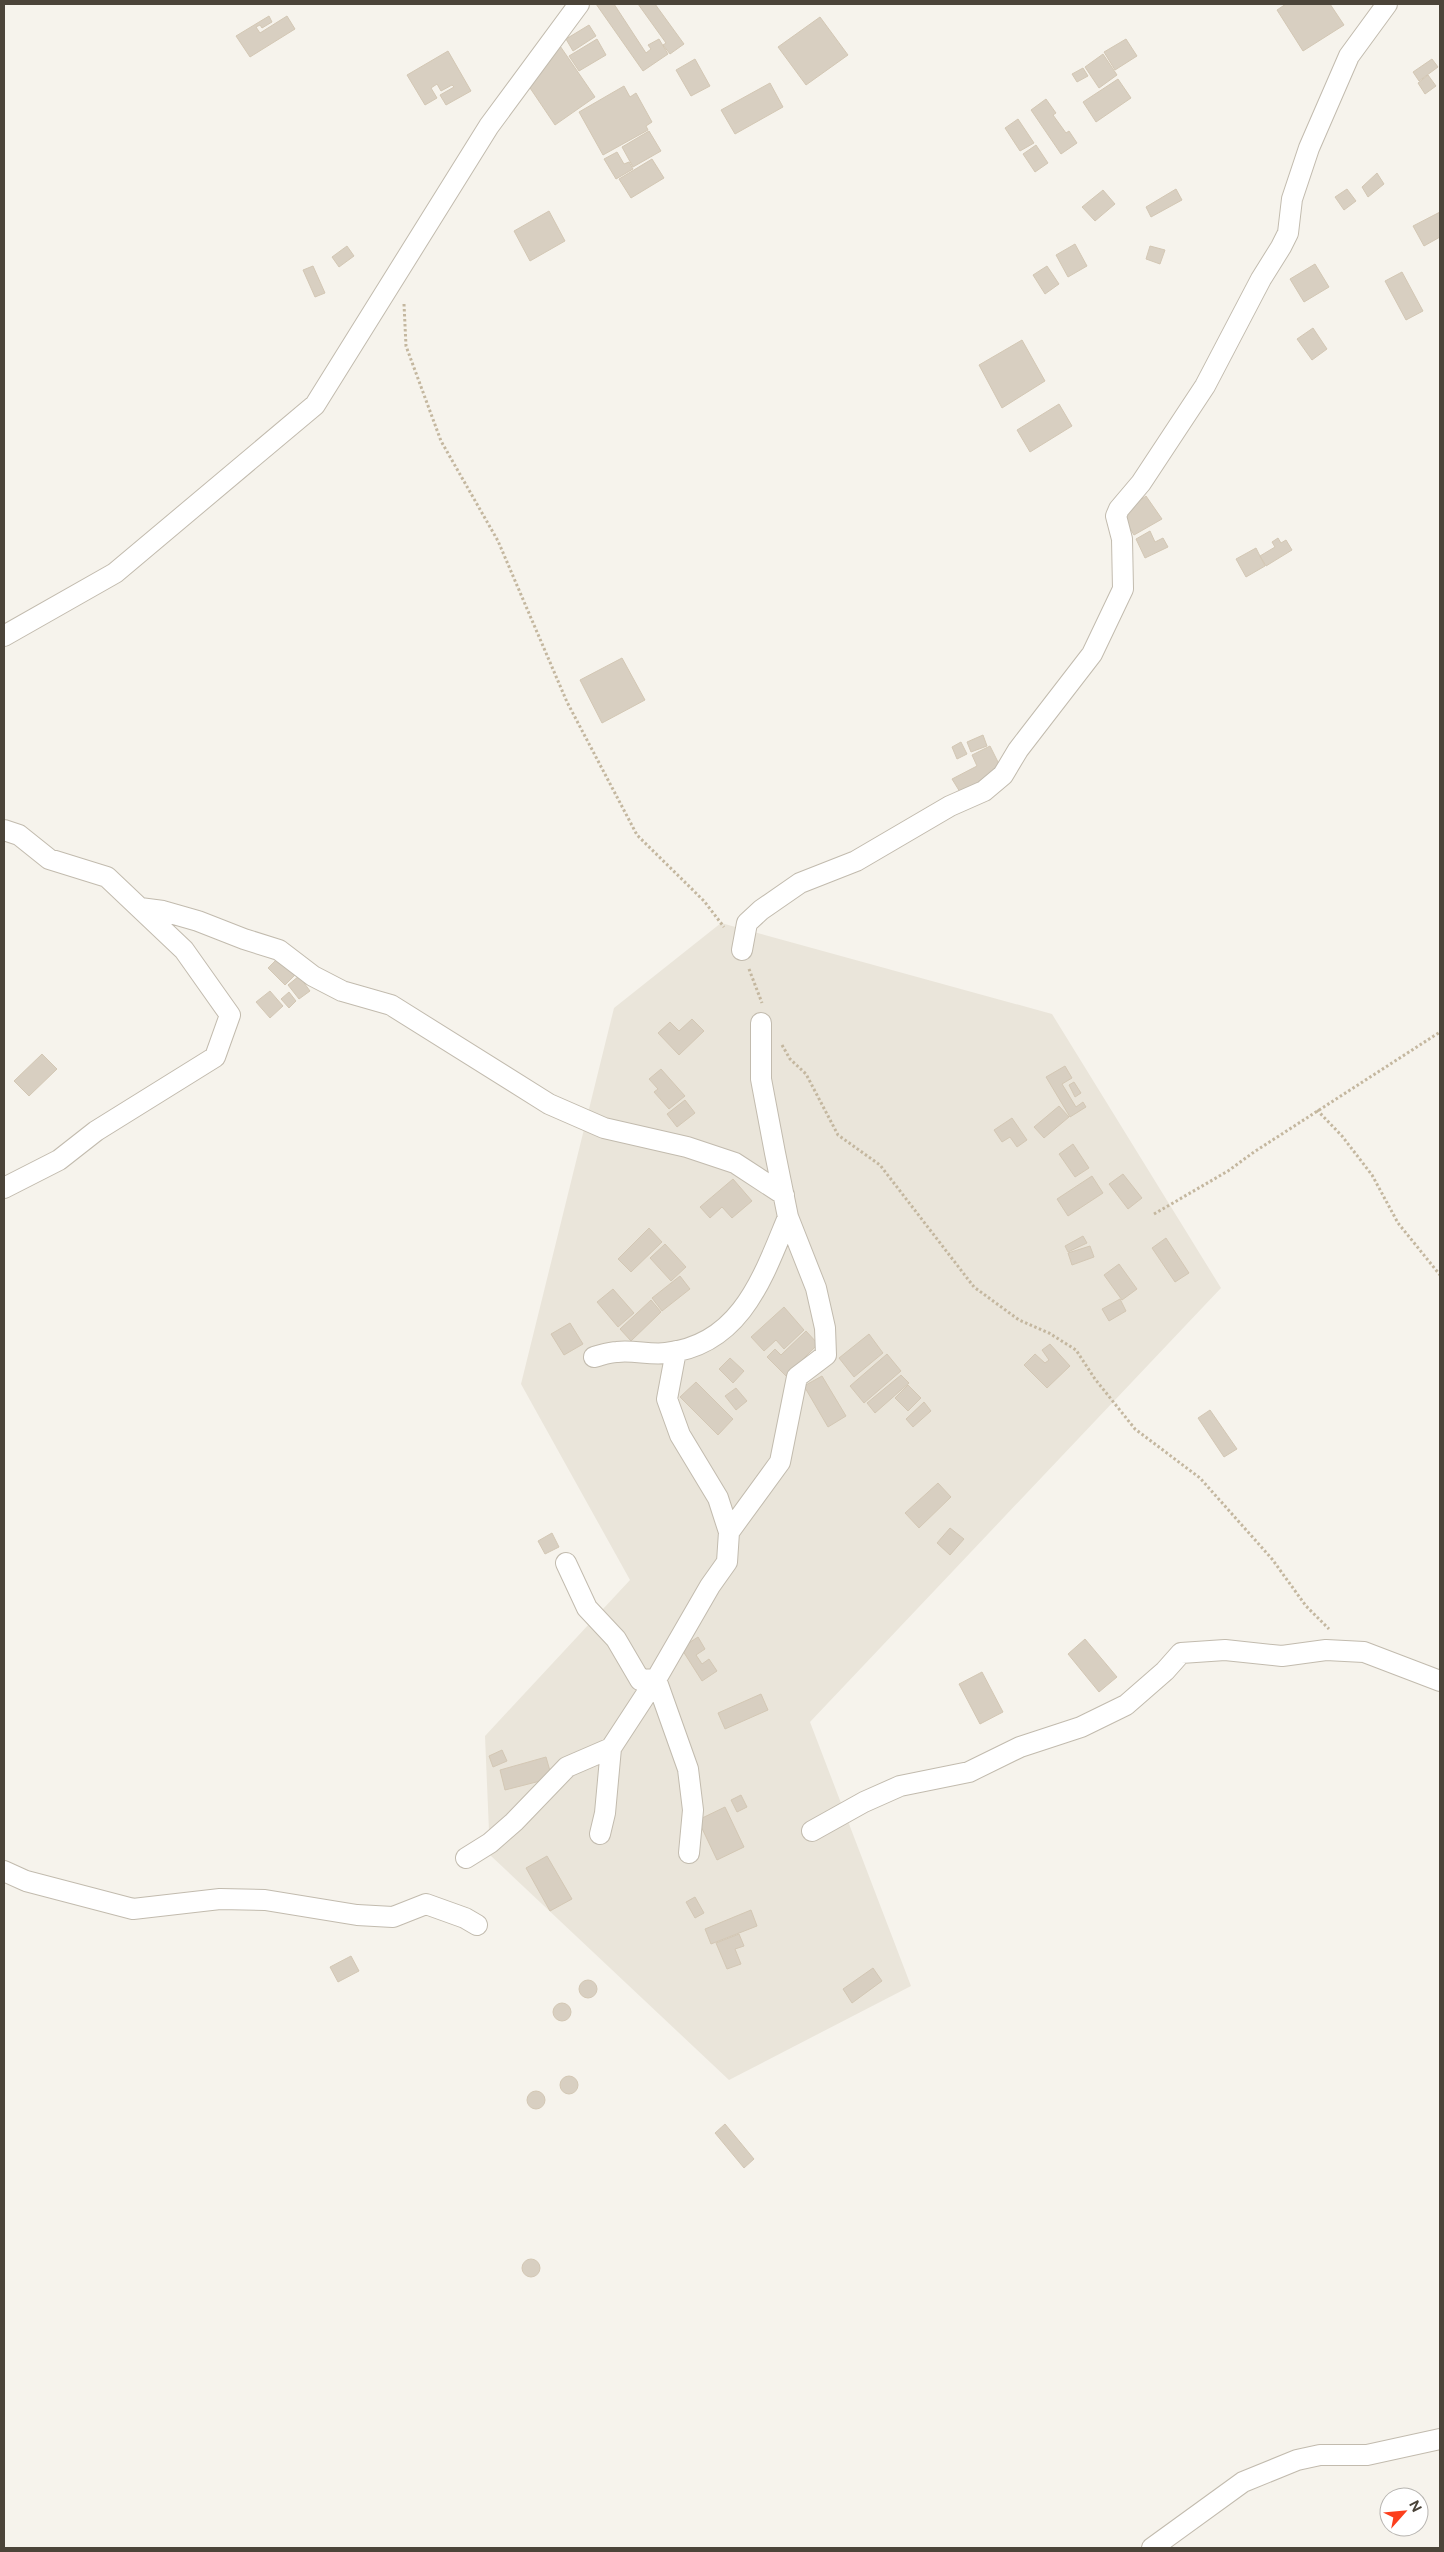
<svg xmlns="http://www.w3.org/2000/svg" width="1444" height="2552" font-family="Figtree,sans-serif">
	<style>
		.residential { fill: #eae5da }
		.building { fill: #d8cfc1; stroke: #d3c7b4 }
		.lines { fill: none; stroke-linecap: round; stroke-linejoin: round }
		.street-casing { stroke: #c2bbae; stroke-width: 22 }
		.path { stroke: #c4b79f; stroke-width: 3; stroke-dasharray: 2.5 2.5; stroke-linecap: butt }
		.street { stroke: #fff; stroke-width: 20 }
	</style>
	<rect width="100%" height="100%" fill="#f6f3ec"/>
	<path class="residential" d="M721 923 1052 1014 1221 1288 810 1722 911 1986 729 2080 490 1855 485 1736 630 1580 521 1384 614 1008Z"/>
	<path class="building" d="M596 4H614L646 53 651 49 648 45 659 39 668 54 643 71Z
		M638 4H655L684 44 670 54 663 45 666 43Z
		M1286 4H1330L1344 25 1303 51 1277 10Z
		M269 16 272 22 262 28 260 25 256 27 260 33 287 16 295 29 250 57 236 36Z
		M820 17 848 55 806 85 778 47Z
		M589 25 596 36 573 51 566 39Z
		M597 39 606 55 579 71 569 56Z
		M1126 39 1137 56 1115 70 1104 52Z
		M558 43 595 97 555 125 526 82Z
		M448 51 471 91 446 105 440 95 454 87 452 85 441 91 437 84 431 88 437 98 425 105 407 75Z
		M1103 54 1117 75 1099 88 1085 67Z
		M695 59 710 86 691 96 676 70Z
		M1432 59 1438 67 1419 81 1413 72Z
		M1083 68 1088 76 1077 82 1072 74Z
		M1428 75 1436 86 1425 94 1418 83Z
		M1118 79 1131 98 1096 122 1083 102Z
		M770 83 783 107 735 134 721 110Z
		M624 86 630 97 636 93 652 122 646 126 648 130 603 155 579 112Z
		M1046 99 1056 113 1053 115 1066 133 1069 131 1077 143 1061 154 1031 110Z
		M1018 119 1034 143 1020 151 1005 128Z
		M649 131 661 151 633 167 622 147Z
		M1036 145 1048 163 1035 172 1023 154Z
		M617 152 624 164 629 162 633 169 616 179 604 159Z
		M652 159 664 178 631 198 619 179Z
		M1377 173 1384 184 1368 197 1362 187Z
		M1176 189 1182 200 1151 217 1146 207Z
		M1347 189 1356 201 1344 210 1335 197Z
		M1103 190 1115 204 1095 221 1082 207Z
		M549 211 565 241 530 261 514 231Z
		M1440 212V237L1424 246 1413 226Z
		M1075 244 1087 266 1068 277 1056 255Z
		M347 246 354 256 339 267 332 257Z
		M1150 246 1165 250 1160 264 1146 259Z
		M1315 264 1329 287 1304 302 1290 279Z
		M313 266 325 293 315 297 303 270Z
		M1047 266 1059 284 1045 294 1033 275Z
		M1402 272 1423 311 1406 320 1385 281Z
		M1313 328 1327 349 1312 360 1297 339Z
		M1022 340 1045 381 1002 408 979 365Z
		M1059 404 1072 426 1030 452 1017 430Z
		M1146 496 1162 519 1134 535 1121 514Z
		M1150 531 1155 542 1163 538 1168 547 1145 558 1136 539Z
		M1278 538 1281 543 1286 540 1292 550 1266 566 1260 556 1275 547 1272 542Z
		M1256 548 1265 566 1246 577 1236 559Z
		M622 658 645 700 602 723 580 680Z
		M983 735 987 746 971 752 967 742Z
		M961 742 967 754 957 759 952 747Z
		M990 746 1002 770 960 792 952 779 977 766 972 755Z
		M278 958 295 975 285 985 268 968Z
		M299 976 310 991 299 999 288 985Z
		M270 991 283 1006 270 1018 256 1002Z
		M289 992 296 1001 289 1008 281 999Z
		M692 1019 704 1031 679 1055 658 1033 670 1022 679 1031Z
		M42 1054 57 1069 29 1096 14 1081Z
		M1065 1066 1072 1078 1062 1084 1076 1107 1083 1102 1086 1107 1070 1117 1046 1077Z
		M661 1069 685 1096 669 1109 654 1092 658 1089 649 1079Z
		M1074 1082 1081 1093 1075 1097 1069 1085Z
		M685 1100 695 1113 677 1127 667 1114Z
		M1059 1106 1069 1117 1044 1138 1034 1127Z
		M1012 1118 1027 1140 1017 1147 1010 1137 1002 1142 994 1130Z
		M1073 1144 1089 1168 1075 1177 1059 1154Z
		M1123 1174 1142 1198 1128 1209 1109 1184Z
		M1092 1176 1103 1193 1068 1216 1057 1199Z
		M733 1179 752 1201 732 1218 722 1207 710 1218 700 1207Z
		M649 1228 662 1242 631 1272 618 1259Z
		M1083 1236 1087 1243 1068 1252 1065 1246Z
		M1166 1238 1189 1273 1175 1282 1152 1248Z
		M665 1244 686 1267 671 1281 650 1258Z
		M1090 1246 1094 1257 1072 1265 1068 1253Z
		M1119 1264 1137 1289 1122 1300 1104 1275Z
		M680 1276 690 1289 662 1311 652 1298Z
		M613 1289 634 1313 618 1327 597 1302Z
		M1120 1299 1126 1311 1109 1321 1102 1309Z
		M651 1300 661 1312 631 1341 620 1329Z
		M784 1307 804 1330 784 1349 776 1340 764 1351 751 1337Z
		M570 1323 583 1344 564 1355 551 1334Z
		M806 1331 818 1344 786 1376 767 1357 775 1349 781 1355Z
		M869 1334 883 1353 854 1377 839 1358Z
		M1050 1344 1070 1366 1047 1388 1024 1365 1035 1354 1045 1363 1049 1360 1042 1350Z
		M887 1354 901 1371 864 1403 850 1386Z
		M730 1358 744 1371 733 1383 719 1369Z
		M901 1375 909 1383 875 1413 867 1403Z
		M822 1376 846 1416 828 1427 804 1386Z
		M696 1382 733 1419 718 1435 680 1397Z
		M908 1385 921 1398 908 1411 895 1398Z
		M736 1388 747 1401 736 1410 725 1396Z
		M924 1402 931 1411 913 1427 906 1419Z
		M1210 1410 1237 1449 1224 1457 1198 1418Z
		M938 1483 951 1497 919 1528 905 1513Z
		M950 1528 964 1539 950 1555 937 1543Z
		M552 1533 559 1547 545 1554 538 1541Z
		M698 1637 705 1649 696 1655 702 1664 709 1659 717 1671 702 1681 681 1648Z
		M1085 1639 1117 1677 1099 1692 1068 1654Z
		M982 1672 1003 1712 980 1724 959 1684Z
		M761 1694 768 1710 725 1729 718 1713Z
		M502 1750 507 1761 493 1767 489 1756Z
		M546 1757 552 1778 505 1790 500 1770Z
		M741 1795 747 1807 737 1812 731 1800Z
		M725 1807 744 1847 717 1860 698 1820Z
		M547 1856 572 1899 550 1911 526 1868Z
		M695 1897 704 1913 695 1918 686 1902Z
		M751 1910 757 1926 711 1944 705 1929Z
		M739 1934 744 1946 735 1949 741 1964 727 1969 716 1943Z
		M351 1956 359 1971 338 1982 330 1967Z
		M873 1968 882 1981 852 2003 843 1989Z
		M579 1989a9 9 0 1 1 18 0a9 9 0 1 1-18 0Z
		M553 2012a9 9 0 1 1 18 0a9 9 0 1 1-18 0Z
		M560 2085a9 9 0 1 1 18 0a9 9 0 1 1-18 0Z
		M527 2100a9 9 0 1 1 18 0a9 9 0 1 1-18 0Z
		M725 2124 754 2159 744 2168 715 2133Z
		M522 2268a9 9 0 1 1 18 0a9 9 0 1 1-18 0Z"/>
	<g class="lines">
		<defs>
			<path id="street" d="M4 636 115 573 315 405 489 126 579 4
				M4 830 19 835 49 859 107 877 184 950 230 1015 215 1057 96 1131 59 1160 4 1188
				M140 908 163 911 198 921 244 939 279 950 313 976 342 991 391 1005 549 1104 604 1128 687 1147 735 1163 784 1195
				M742 950 747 923 761 910 800 883 856 861 950 806 984 791 1003 775 1018 750 1092 654 1123 589 1122 539 1116 516 1119 509 1141 483 1205 386 1261 279 1281 247 1288 233 1292 199 1309 148 1349 56 1387 4
				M676 1351 667 1399 680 1435 718 1498 729 1532
				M594 1357C602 1355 609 1352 617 1352 633 1350 650 1355 666 1353 741 1345 763 1277 788 1217
				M566 1563 587 1608 616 1639 640 1680 656 1679 688 1769 693 1810 689 1853
				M812 1831 864 1802 900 1786 969 1772 1020 1747 1081 1727 1126 1705 1165 1671 1181 1653 1225 1650 1282 1656 1326 1650 1364 1652 1440 1681
				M600 1834 605 1813 611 1748 658 1676 710 1586 727 1562 729 1532 780 1462 797 1377 826 1355 825 1328 816 1288 788 1217 775 1153 761 1079V1023
				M466 1858 490 1843 514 1822 567 1767 611 1748
				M4 1871 26 1881 133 1909 220 1899 265 1900 357 1915 393 1917 426 1904 465 1918 477 1925
				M1152 2548 1243 2482 1297 2460 1320 2455H1367L1440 2439"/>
		</defs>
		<use href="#street" class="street-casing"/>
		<path class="path" d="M404 304 406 346 441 441 498 541 567 702 637 835 704 901 724 927
			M749 969 762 1003
			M782 1045 790 1059 806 1074 838 1135 880 1165 974 1287 1019 1320 1049 1333 1076 1350 1095 1379 1135 1429 1200 1478 1272 1559 1306 1606 1329 1629
			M1317 1110 1342 1136 1372 1175 1398 1223 1440 1275
			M1154 1214 1228 1171 1254 1152 1440 1032"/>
		<use href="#street" class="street"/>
	</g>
	<rect width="1444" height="2552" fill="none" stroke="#4b4439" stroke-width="10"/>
	<g transform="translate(1404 2512) rotate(63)"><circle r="24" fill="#ffffff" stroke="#b7b4b0"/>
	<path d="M0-4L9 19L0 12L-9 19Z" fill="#fc3f1d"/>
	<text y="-8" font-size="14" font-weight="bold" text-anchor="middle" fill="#4b4439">N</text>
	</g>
</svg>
